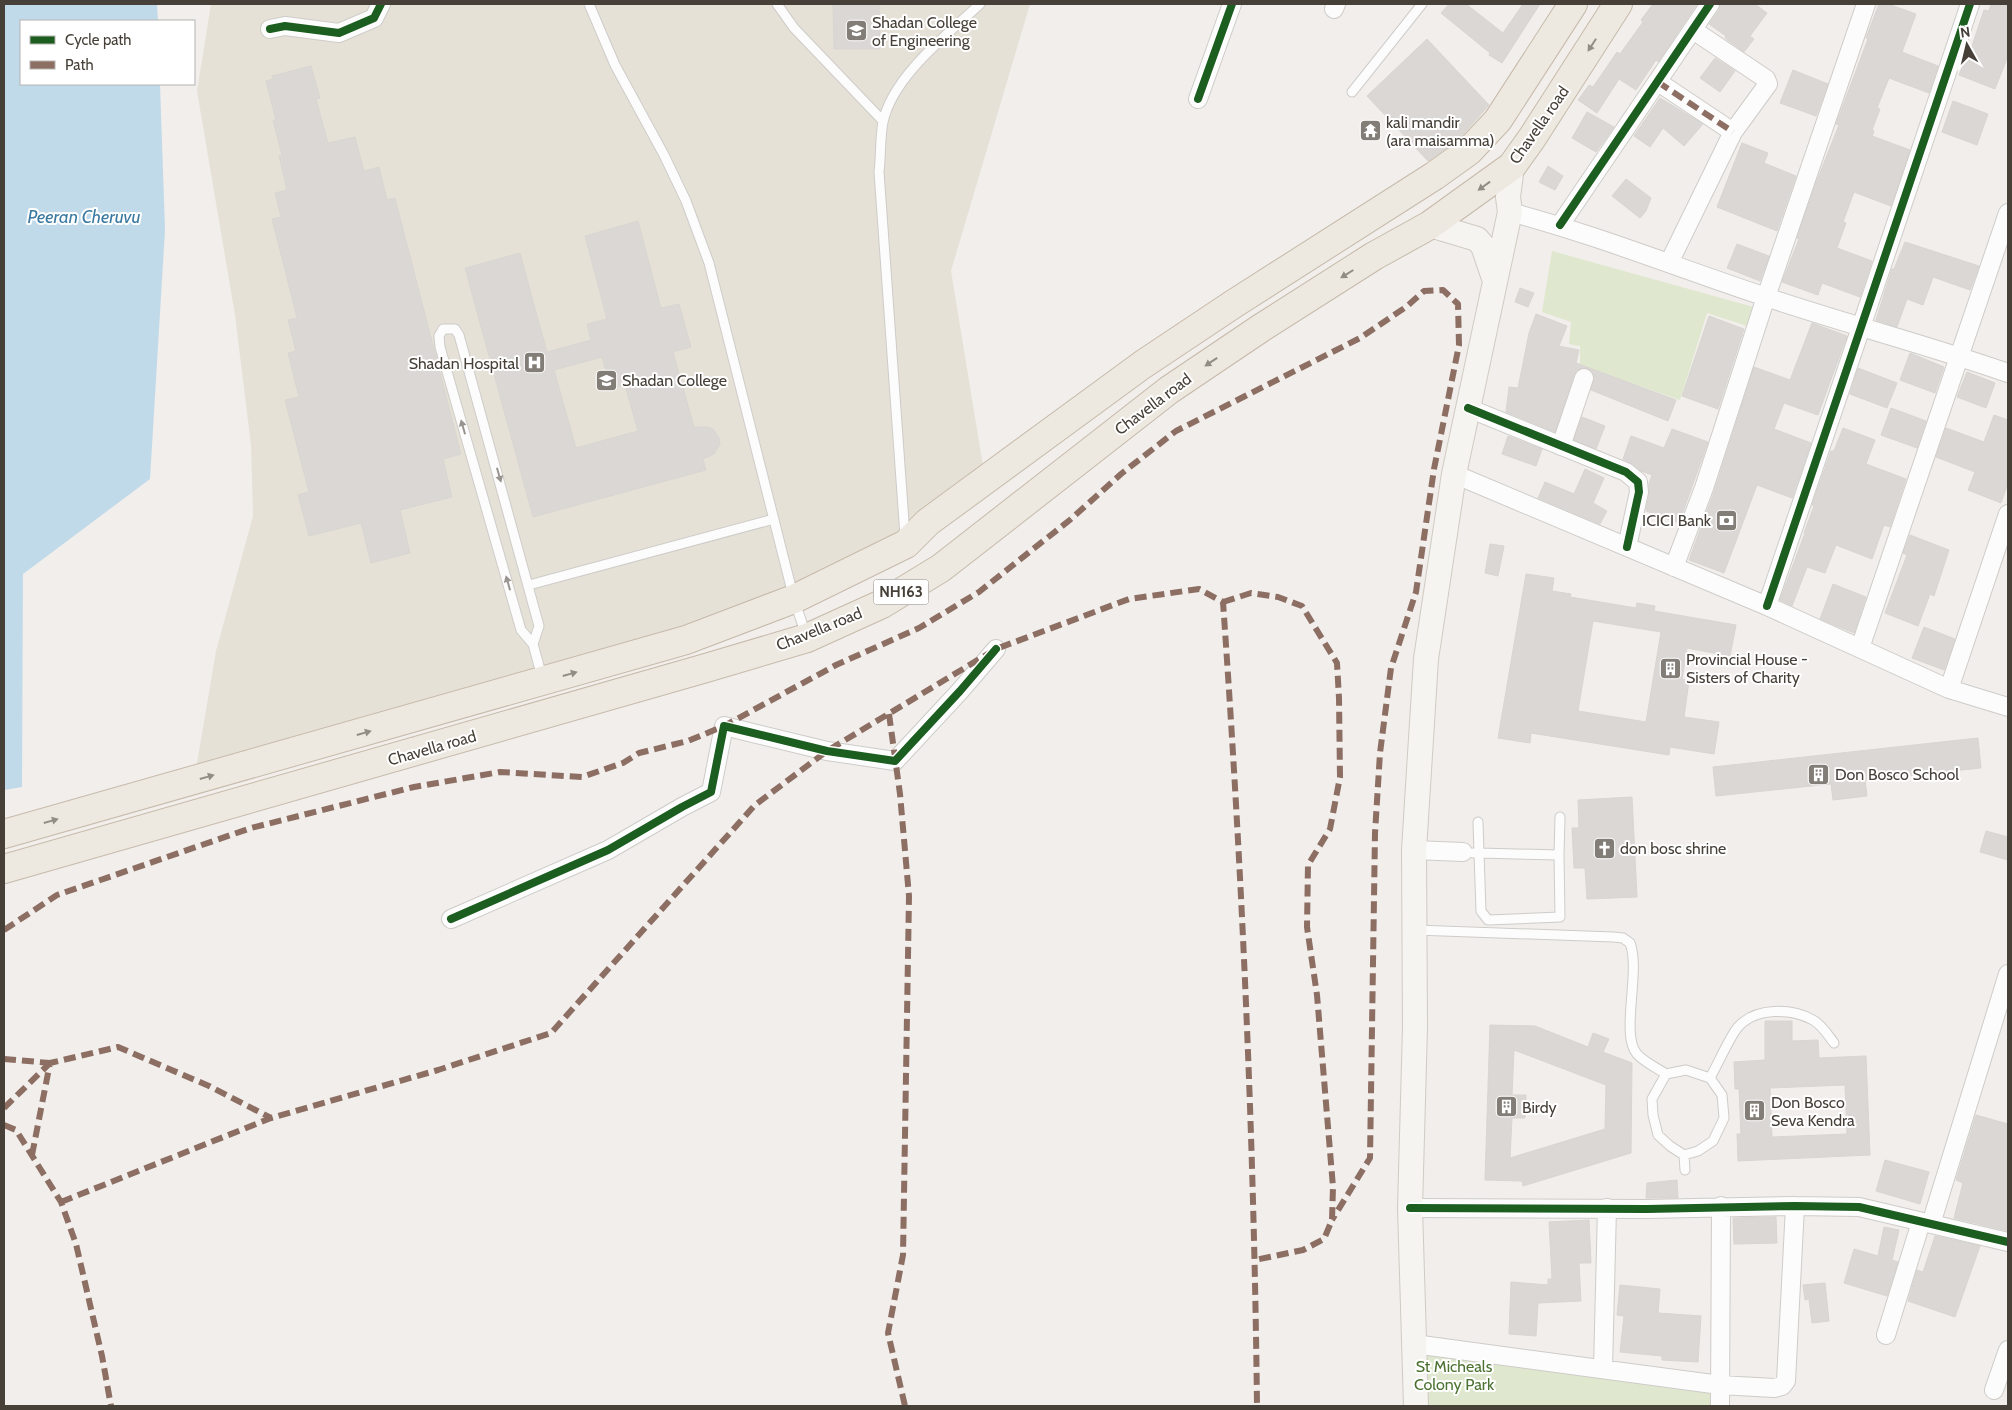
<svg xmlns="http://www.w3.org/2000/svg" width="2012" height="1410" font-family="Cabin,sans-serif">
	<style>
		.education { fill: #e6e1d7 }
		.green { fill: #dfe8ce }
		.water { fill: #c1daea }
		.building { fill: #dad7d4; stroke: #d9d5d1; fill-rule: evenodd }
		.lines { fill: none; stroke-linecap: round; stroke-linejoin: round }
		.service-casing { stroke: #ceccc9; stroke-width: 11 }
		.minor-casing { stroke: #ceccc9; stroke-width: 20 }
		.secondary-casing { stroke: #cfcbc3; stroke-width: 26 }
		.trunk-casing { stroke: #c6baaa; stroke-width: 30 }
		.service { stroke: #fdfcfc; stroke-width: 9 }
		.minor { stroke: #fdfcfc; stroke-width: 18 }
		.secondary { stroke: #f6f4f0; stroke-width: 24 }
		.trunk { stroke: #ede8e0; stroke-width: 28 }
		.quiet { stroke: #8d6e63; stroke-width: 6; stroke-dasharray: 12 6; stroke-linecap: butt }
		.cycleway-casing { stroke: #fff; stroke-width: 11 }
		.cycleway { stroke: #1b5e20; stroke-width: 8 }
		.oneway { fill: #918c84 }
		.oneway2 { fill: #989590 }
		.labels { text-anchor: middle; dominant-baseline: central; stroke-width: 4; stroke-linejoin: round; paint-order: stroke }
		.shield { fill: #fff; stroke: #7e7974; stroke-width: 1 }
		.shield-label { font-size: 15px; font-weight: bold; fill: #464038 }
		.poi-label { font-size: 16px; fill: #464038; stroke: #fff; text-anchor: start }
		.street-label { font-size: 16px; fill: #464038; stroke: #fff }
		.park-label { font-size: 16px; fill: #4c7231; stroke: #fff }
		.water-label { font-size: 18px; font-style: italic; fill: #3a79a0; stroke: #fff }
	</style>
	<rect width="100%" height="100%" fill="#f1eeeb"/>
	<path class="education" d="M211 4H1030L951 271 984 472 885 542 823 576 666 634 196 769 216 651 253 516 251 445 235 315 197 91Z"/>
	<path class="green" d="M1552 251 1757 308 1750 327 1707 313 1680 400 1580 365V346L1569 344 1571 322 1542 312Z
		M1424 1341 1727 1383V1406H1421Z"/>
	<path class="water" d="M4 4H157L158 21H21V84H160L165 230 150 479 23 574 22 787 4 790Z"/>
	<path class="building" d="M833 4H879L880 49H834Z
		M1449 4H1466L1503 33 1523 4H1540L1502 63 1489 55 1490 53 1441 13Z
		M1653 4H1697L1658 62 1656 60 1636 90 1619 79 1597 113 1578 100 1589 85 1593 87 1617 52 1620 54 1643 22 1641 20Z
		M1720 4H1755L1767 13 1750 36 1754 39 1744 52 1725 38 1726 36 1709 24 1719 10Z
		M1879 4H1888L1916 14 1902 52 1938 66 1929 93 1889 78 1877 108 1880 109 1872 130 1874 131 1872 136 1910 150 1891 206 1854 192 1843 222 1846 223 1837 248 1872 261 1860 297 1822 283 1818 295 1782 282 1799 239 1797 238 1816 183 1839 125 1836 124 1868 39 1866 38Z
		M1991 4H2008V56L1995 89 1959 75 1970 48 1971 49 1984 10 1989 11Z
		M1427 39 1489 105 1459 139 1428 161 1367 96Z
		M1715 58 1735 71 1720 92 1700 78Z
		M311 66 320 98 316 99 328 143 355 137 364 171 379 167 387 200 395 198 461 454 443 459 452 497 400 510 410 553 371 563 361 523 309 536 298 495 309 492 285 400 299 397 288 353 296 351 288 320 297 318 272 219 281 217 275 193 287 190 279 156 282 155 273 120H276L266 81 273 79 272 76Z
		M1793 70 1828 84 1816 116 1780 103Z
		M1660 98 1703 124 1684 146 1663 128 1650 147 1634 136Z
		M1953 101 1988 114 1977 145 1942 132Z
		M1587 112 1614 127 1596 152 1572 138Z
		M1742 143 1768 153 1764 163 1796 176 1777 231 1717 207Z
		M1548 166 1563 176 1555 190 1539 182Z
		M1626 179 1651 198 1646 211 1640 218 1612 196Z
		M638 221 661 308 679 304 691 347 673 352 694 427H707L713 429 719 438 720 444 714 454 703 459 706 470 533 517 465 268 520 253 547 352 591 340 587 324 607 319 585 236ZM602 357 611 389 625 385 638 431 576 448 554 370Z
		M1905 242 1979 266 1970 290 1933 277 1923 305 1907 299 1897 327 1876 320 1892 269H1894Z
		M1737 244 1769 256 1760 281 1727 268Z
		M1520 288 1534 293 1528 307 1515 302Z
		M1536 314 1567 326 1559 346 1579 350 1576 363 1676 400 1668 421 1591 390 1594 375 1592 371 1582 368 1577 370 1574 375 1555 432 1506 412 1509 387 1518 388 1529 333Z
		M1709 316 1744 329 1718 409 1682 396Z
		M1812 323 1847 336 1818 415 1784 403 1774 429 1811 443 1792 498 1757 485 1724 573 1689 560 1714 492 1754 367 1790 380Z
		M1910 353 1944 367 1935 393 1900 380Z
		M1858 368 1897 383 1887 408 1850 394Z
		M1967 372 1995 383 1986 408 1957 397Z
		M1891 408 1926 421 1917 448 1881 435Z
		M1994 415 2008 420V483L2001 503 1968 490 1975 472 1936 457 1946 428 1984 442Z
		M1582 417 1605 426 1596 449 1574 440Z
		M1843 428 1875 440 1866 464 1906 479 1890 527 1884 525 1872 559 1836 545 1825 573 1807 567 1792 606 1780 600 1805 533H1804L1814 506 1812 505 1831 451H1834Z
		M1672 429 1708 442 1679 523 1646 511 1649 494V484L1652 475 1641 471 1633 464 1623 459 1631 436 1664 448Z
		M1508 436 1542 449 1536 466 1502 454Z
		M1585 469 1604 478 1593 503 1607 511 1600 524 1538 498 1545 482 1574 494Z
		M1910 535 1949 550 1934 596 1930 594 1918 626 1885 613 1907 555 1903 553Z
		M1490 544 1504 546 1498 576 1485 573Z
		M1526 574 1554 578 1552 591 1571 594 1570 597 1636 608 1637 603 1655 606 1654 611 1736 625 1730 656 1687 648 1682 679 1689 681 1684 717 1719 722 1714 754 1670 747 1669 755 1531 733 1530 743 1498 738ZM1593 621 1661 632 1646 722 1578 711Z
		M1833 584 1866 597 1854 633 1820 619Z
		M1924 627 1955 639 1944 670 1912 658Z
		M1978 738 1981 768 1865 780 1867 796 1833 800 1831 784 1716 796 1713 767Z
		M1632 797 1637 897 1587 899 1585 868H1574L1572 828H1579L1578 800Z
		M1986 831 2008 837V860L1980 852Z
		M1765 1021H1792V1041L1818 1040 1819 1058 1866 1056 1870 1155 1738 1161 1737 1134H1741L1739 1089H1735L1734 1062 1765 1060ZM1845 1085 1847 1134 1772 1137 1770 1088Z
		M1490 1025 1535 1026 1588 1047 1593 1033 1609 1039 1603 1052 1632 1063 1631 1153 1523 1186 1522 1181 1485 1180ZM1514 1050 1606 1085 1605 1129 1510 1158 1512 1118H1525L1526 1095H1512Z
		M1976 1115 2008 1124V1231L1954 1218 1963 1183 1956 1180Z
		M1885 1160 1929 1172 1920 1204 1876 1191Z
		M1677 1180 1678 1198H1646L1647 1183Z
		M1776 1217 1777 1243 1734 1244 1733 1218Z
		M1589 1220 1591 1263H1579L1581 1301 1538 1303 1536 1336 1509 1334 1511 1282 1548 1285V1279H1552L1549 1222Z
		M1884 1227 1899 1230 1892 1260 1898 1262 1887 1296 1844 1283 1854 1249 1878 1256Z
		M1935 1236 1980 1246 1955 1317 1908 1301 1917 1270 1923 1272Z
		M1825 1283 1829 1321 1812 1323 1809 1299 1805 1300 1803 1285Z
		M1620 1285 1660 1289 1658 1313 1701 1316 1698 1362 1662 1360V1356L1620 1352 1624 1316 1617 1315Z"/>
	<g class="lines">
		<defs>
			<path id="service" d="M589 4 615 65 664 155 686 201 709 263 794 599 806 635
				M777 4 794 28 883 121
				M1352 92 1422 4
				M905 536 879 172C881 156 880 137 883 122 893 76 947 35 980 4
				M529 585 774 519
				M533 644 539 626 459 335 455 329H443L439 336 440 347 521 630 533 644 542 677
				M1473 853H1479L1478 822
				M1479 853 1559 855 1560 917 1488 920 1481 911Z
				M1559 855 1560 817
				M1415 930 1613 937 1623 938 1630 943C1641 971 1620 1035 1637 1054 1644 1062 1657 1068 1666 1074L1686 1070 1710 1078 1722 1095 1724 1118 1713 1141 1698 1151 1684 1155 1685 1170
				M1666 1074 1652 1099 1653 1115 1658 1135 1670 1146 1684 1155
				M1710 1078C1717 1066 1730 1036 1738 1027 1756 1007 1791 1008 1813 1020 1822 1025 1828 1035 1834 1043"/>
			<path id="minor" d="M1334 9 1336 4
				M270 29 285 26 339 33 374 18 381 4
				M1658 82 1733 132
				M1198 99 1232 4
				M1510 212C1597 235 1681 269 1766 297 1846 324 1928 345 2008 373
				M1560 225 1710 4
				M1669 263 1733 132 1768 84 1766 79 1693 30
				M1468 408 1626 472 1638 482 1639 492 1627 547
				M1561 446 1584 378
				M1454 474 1767 606 1949 689 2008 707
				M1674 567 1704 488 1766 297 1866 4
				M1767 606 1970 4
				M1860 648 2008 213
				M1949 689 2008 514
				M1414 850 1463 852
				M451 919 608 850 682 807 711 792 724 726 827 751 895 761 960 691 996 649
				M1410 1208 1647 1209 1795 1206 1859 1207 2008 1242
				M1931 1224 2008 974
				M1886 1335 1921 1222
				M1414 1344 1720 1385 1774 1388 1782 1386 1786 1381 1795 1206
				M1603 1369 1607 1208
				M1994 1390 2008 1350
				M1720 1406 1721 1206"/>
			<path id="secondary" d="M1430 225 1477 239 1483 246 1495 281
				M1416 1406 1410 1208 1415 1027 1414 850 1426 659 1454 474 1510 212 1508 197 1512 166"/>
			<path id="trunk" d="M4 834 686 640 794 599 906 544 928 522 1142 365 1235 303 1434 176 1469 151 1498 120 1573 4
				M4 869 706 668 807 638 882 604 941 568 1169 390 1261 328 1374 256 1430 225 1512 166 1532 138 1618 4"/>
		</defs>
		<use href="#service" class="service-casing"/>
		<use href="#minor" class="minor-casing"/>
		<use href="#secondary" class="secondary-casing"/>
		<use href="#trunk" class="trunk-casing"/>
		<use href="#service" class="service"/>
		<use href="#minor" class="minor"/>
		<use href="#secondary" class="secondary"/>
		<use href="#trunk" class="trunk"/>
		<path class="quiet" d="M1658 82 1733 132
			M1223 602 1251 593 1278 597 1302 606 1337 663 1339 698 1340 777 1330 829 1308 865 1307 927 1317 995 1333 1187 1332 1220 1324 1239 1303 1250 1255 1260
			M889 714 900 794 909 896 903 1255 888 1333 905 1406
			M4 930 57 895 251 828 414 787 500 772 582 777 623 763 639 753 688 741 724 726 836 665 919 628 979 592 1071 519 1121 474 1176 431 1360 338 1406 307 1424 291 1443 290 1458 304 1459 345 1434 469 1416 592 1391 668 1380 753 1375 833 1370 1158 1332 1220
			M4 1059 50 1063
			M4 1108 50 1063
			M4 1125 16 1130 61 1202 76 1244 102 1356 111 1406
			M32 1155 50 1063 118 1047 209 1086 271 1118
			M61 1202 271 1118 438 1070 551 1033 755 805 827 751 996 649 1129 599 1199 589 1223 602C1242 870 1254 1138 1257 1406"/>
		<defs>
			<path id="cycleway" d="M270 29 285 26 339 33 374 18 381 4
				M1198 99 1232 4
				M1560 225 1710 4
				M1468 408 1626 472 1638 482 1639 492 1627 547
				M1767 606 1970 4
				M451 919 608 850 682 807 711 792 724 726 827 751 895 761 960 691 996 649
				M1410 1208 1647 1209 1795 1206 1859 1207 2008 1242"/>
		</defs>
		<use href="#cycleway" class="cycleway-casing"/>
		<use href="#cycleway" class="cycleway"/>
	</g>
	<defs><path id="oneway-solid" d="M-6-.8H1V-3.2L6.5 0L1 3.2V.8H-6Z" transform="scale(1.25)"/></defs>
	<g class="oneway">
		<use href="#oneway-solid" transform="translate(1592 45) rotate(123)"/>
		<use href="#oneway-solid" transform="translate(1484 186) rotate(144)"/>
		<use href="#oneway-solid" transform="translate(1347 274) rotate(148)"/>
		<use href="#oneway-solid" transform="translate(1211 362) rotate(146)"/>
		<use href="#oneway-solid" transform="translate(570 674) rotate(-16)"/>
		<use href="#oneway-solid" transform="translate(364 733) rotate(-16)"/>
		<use href="#oneway-solid" transform="translate(207 777) rotate(-16)"/>
		<use href="#oneway-solid" transform="translate(51 821) rotate(-16)"/>
	</g>
	<g class="oneway2">
		<use href="#oneway-solid" transform="translate(463 427) rotate(-106)"/>
		<use href="#oneway-solid" transform="translate(499 475) rotate(74)"/>
		<use href="#oneway-solid" transform="translate(508 583) rotate(-106)"/>
	</g>
	<defs>
		<symbol id="university-square" viewBox="-11 -11 22 22"><rect x="-9" y="-9" width="18" height="18" rx="4" fill="#827d77" stroke="#fff"/><path d="M0-5L7-2L0 1L-7-2ZM-4 1L0 2.5L4 1V4Q0 6-4 4Z" fill="#fff"/></symbol>
		<symbol id="temple-square" viewBox="-11 -11 22 22"><rect x="-9" y="-9" width="18" height="18" rx="4" fill="#827d77" stroke="#fff"/><path d="M0-6L5-2H3V0L6.5 2.5H4V6H1.5V3h-3V6H-4V2.5H-6.5L-3 0V-2H-5Z" fill="#fff"/></symbol>
		<symbol id="hospital-square" viewBox="-11 -11 22 22"><rect x="-9" y="-9" width="18" height="18" rx="4" fill="#827d77" stroke="#fff"/><path d="M-5-5h3v3.5h4V-5h3V5h-3V1.5h-4V5h-3Z" fill="#fff"/></symbol>
		<symbol id="bank-square" viewBox="-11 -11 22 22"><rect x="-9" y="-9" width="18" height="18" rx="4" fill="#827d77" stroke="#fff"/><path d="M-6-4H6V4H-6ZM0-2.3a2.3 2.3 0 1 0 0 4.6a2.3 2.3 0 1 0 0-4.6Z" fill="#fff"/></symbol>
		<symbol id="building-square" viewBox="-11 -11 22 22"><rect x="-9" y="-9" width="18" height="18" rx="4" fill="#827d77" stroke="#fff"/><path d="M-4-6H4V6H1V3H-1V6H-4ZM-2.5-4.3h1.7v1.8h-1.7ZM.8-4.3h1.7v1.8H.8ZM-2.5-1h1.7V.8h-1.7ZM.8-1h1.7V.8H.8Z" fill="#fff"/></symbol>
		<symbol id="church-square" viewBox="-11 -11 22 22"><rect x="-9" y="-9" width="18" height="18" rx="4" fill="#827d77" stroke="#fff"/><path d="M-1.2-6h2.4v3.5h3.3v2.4h-3.3V6h-2.4V-.1h-3.3v-2.4h3.3Z" fill="#fff"/></symbol>
	</defs>
	<g fill-rule="evenodd">
		<use href="#university-square" x="844" y="18" width="25" height="25"/>
		<use href="#temple-square" x="1358" y="118" width="25" height="25"/>
		<use href="#hospital-square" x="522" y="350" width="25" height="25"/>
		<use href="#university-square" x="594" y="368" width="25" height="25"/>
		<use href="#bank-square" x="1714" y="508" width="25" height="25"/>
		<use href="#building-square" x="1658" y="656" width="25" height="25"/>
		<use href="#building-square" x="1806" y="762" width="25" height="25"/>
		<use href="#church-square" x="1592" y="836" width="25" height="25"/>
		<use href="#building-square" x="1494" y="1094" width="25" height="25"/>
		<use href="#building-square" x="1742" y="1098" width="25" height="25"/>
	</g>
	<g class="labels">
		<rect class="shield" x="873.5" y="579.5" width="55" height="25" rx="4"/>
		<g class="shield-label">
			<text x="901" y="592">NH163</text>
		</g>
		<g class="poi-label">
			<text x="872" y="22">Shadan College<tspan x="872" dy="18">of Engineering</tspan></text>
			<text x="1386" y="122">kali mandir<tspan x="1386" dy="18">(ara maisamma)</tspan></text>
			<text x="519" y="363" text-anchor="end">Shadan Hospital</text>
			<text x="622" y="380">Shadan College</text>
			<text x="1711" y="520" text-anchor="end">ICICI Bank</text>
			<text x="1686" y="659">Provincial House -<tspan x="1686" dy="18">Sisters of Charity</tspan></text>
			<text x="1835" y="774">Don Bosco School</text>
			<text x="1620" y="848">don bosc shrine</text>
			<text x="1771" y="1102">Don Bosco<tspan x="1771" dy="18">Seva Kendra</tspan></text>
			<text x="1522" y="1107">Birdy</text>
		</g>
		<g class="street-label">
			<text transform="translate(1539 125) rotate(-55)">Chavella road</text>
			<text transform="translate(1153 404) rotate(-37)">Chavella road</text>
			<text transform="translate(819 629) rotate(-22)">Chavella road</text>
			<text transform="translate(432 748) rotate(-16)">Chavella road</text>
		</g>
		<g class="park-label">
			<text x="1454" y="1366">St Micheals<tspan x="1454" dy="18">Colony Park</tspan></text>
		</g>
		<g class="water-label">
			<text x="84" y="217">Peeran Cheruvu</text>
		</g>
	</g>
	<rect width="2012" height="1410" fill="none" stroke="#464038" stroke-width="10"/>
	<rect x="20" y="20" width="175" height="65" fill="#ffffff" stroke="#b5b3af"/>
	<rect x="30" y="36" width="25" height="8" fill="#1b5e20" stroke="#b5b3af"/>
	<text x="65" y="45" font-size="15" fill="#464038">Cycle path</text>
	<rect x="30" y="61" width="25" height="8" fill="#8d6e63" stroke="#b5b3af"/>
	<text x="65" y="70" font-size="15" fill="#464038">Path</text>
	<g transform="translate(1967 45) rotate(352)" stroke="#ffffff" stroke-width="4" paint-order="stroke">
	<path d="M0-4L9 19L0 12L-9 19Z" fill="#464038"/>
	<text y="-8" font-size="14" font-weight="bold" text-anchor="middle" fill="#464038">N</text>
	</g>
</svg>
